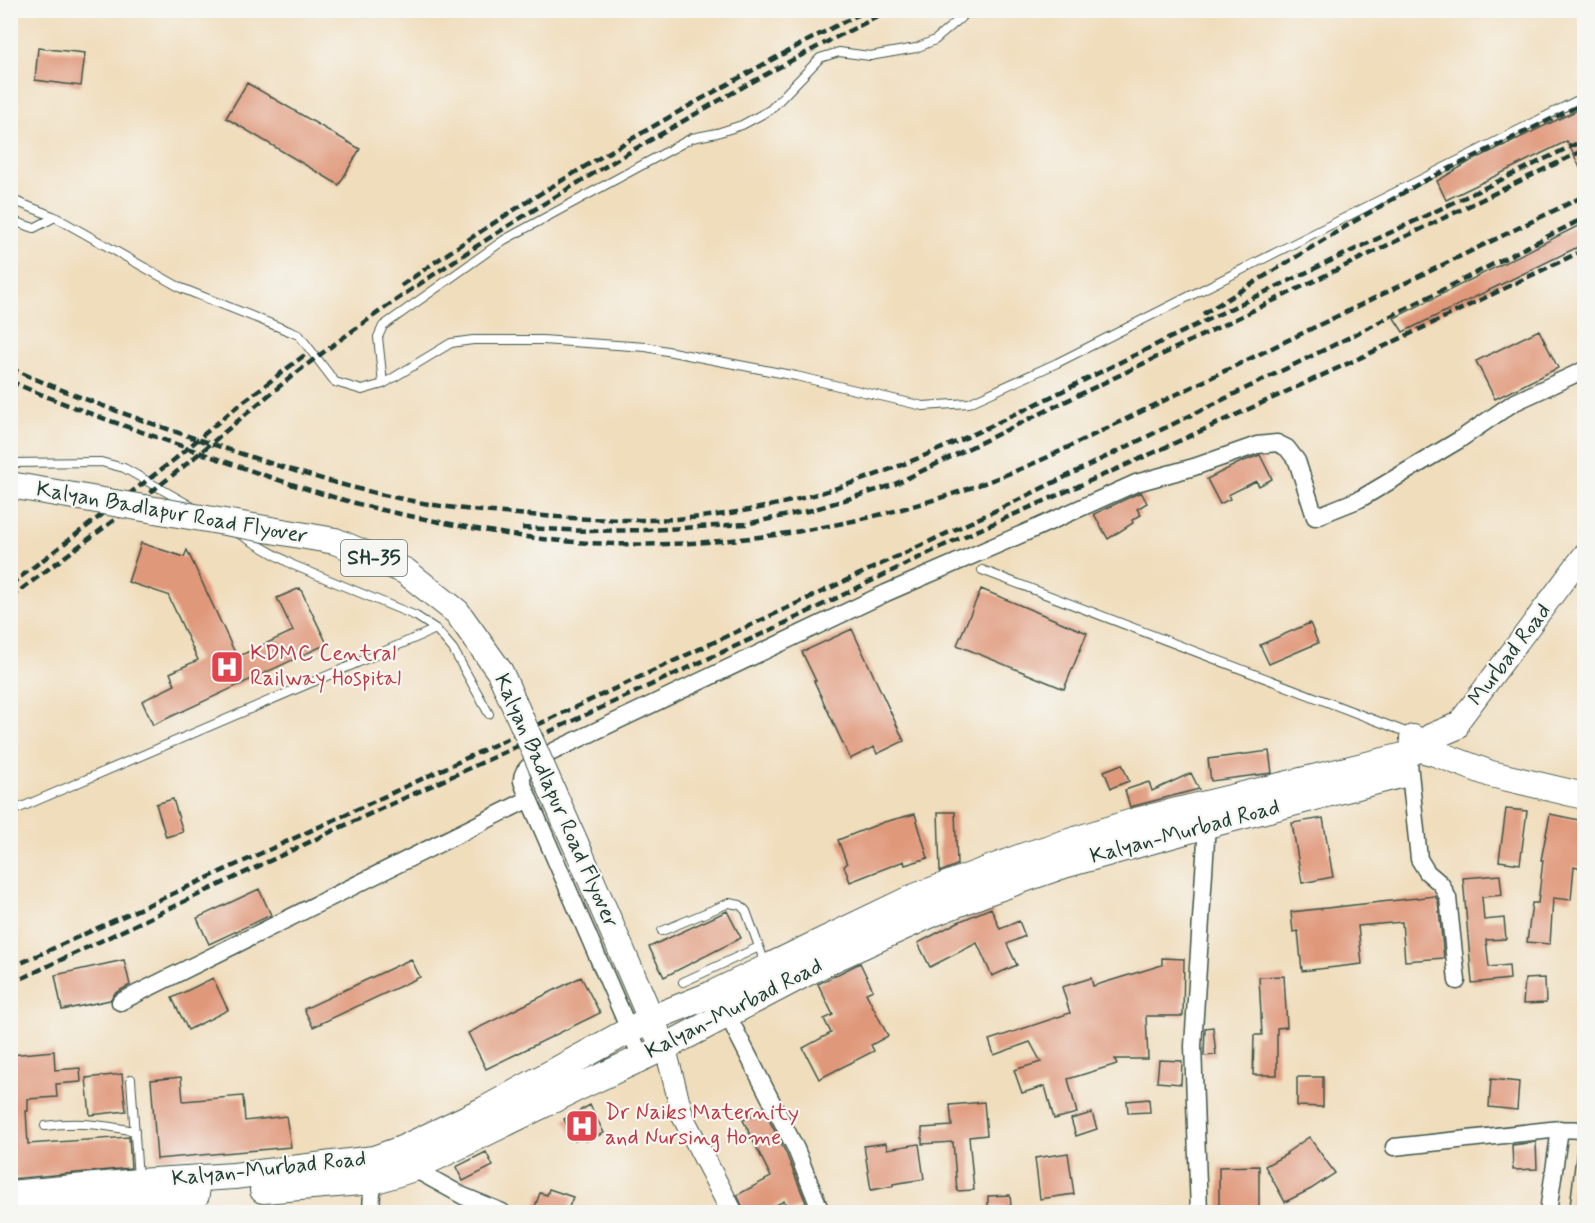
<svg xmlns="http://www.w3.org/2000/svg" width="1595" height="1223" font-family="Mynerve,sans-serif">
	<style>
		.building { fill: #e0987a }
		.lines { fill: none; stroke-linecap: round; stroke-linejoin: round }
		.service-casing { stroke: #3e5548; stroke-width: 10 }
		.minor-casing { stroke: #3e5548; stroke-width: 19 }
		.tertiary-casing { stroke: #3e5548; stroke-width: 23 }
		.primary-casing { stroke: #3e5548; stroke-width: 28 }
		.service { stroke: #fff; stroke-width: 8 }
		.minor { stroke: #fff; stroke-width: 16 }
		.tertiary { stroke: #fff; stroke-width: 21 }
		.primary { stroke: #fff; stroke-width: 26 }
		.rail { stroke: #1f3d34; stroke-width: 4.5; stroke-dasharray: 9 4.5; stroke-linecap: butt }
		.primary-bridge-casing { stroke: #3e5548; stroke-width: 28; stroke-linecap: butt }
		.primary-bridge { stroke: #fff; stroke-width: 26 }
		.labels { text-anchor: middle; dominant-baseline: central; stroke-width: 4.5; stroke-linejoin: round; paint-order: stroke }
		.shield { fill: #f6f6f2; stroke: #60746d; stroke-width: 1.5 }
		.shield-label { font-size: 21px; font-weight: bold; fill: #1f3d34 }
		.street-label { font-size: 22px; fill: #1f3d34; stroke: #f6f6f2 }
		.health-label { font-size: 22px; fill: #be3a42; stroke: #f6f6f2; text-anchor: start }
	</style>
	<rect width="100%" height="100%" fill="#f6f6f2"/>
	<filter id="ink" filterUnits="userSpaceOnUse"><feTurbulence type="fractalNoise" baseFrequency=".0167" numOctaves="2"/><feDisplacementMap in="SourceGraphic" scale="12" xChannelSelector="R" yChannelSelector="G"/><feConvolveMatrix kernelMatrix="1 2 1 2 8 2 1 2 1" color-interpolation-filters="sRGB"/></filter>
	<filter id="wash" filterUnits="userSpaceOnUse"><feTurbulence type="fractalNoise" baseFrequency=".008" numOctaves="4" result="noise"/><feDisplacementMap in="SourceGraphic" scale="24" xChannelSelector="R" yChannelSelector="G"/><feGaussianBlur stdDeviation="1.35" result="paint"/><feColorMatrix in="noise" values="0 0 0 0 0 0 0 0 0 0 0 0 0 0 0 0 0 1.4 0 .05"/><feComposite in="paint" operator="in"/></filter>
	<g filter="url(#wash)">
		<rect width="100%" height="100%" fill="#f0ddbc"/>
		<g id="blocks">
			<path class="building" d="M38 48 85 53 81 86 35 80Z
				M247 83 360 149 339 185 226 118Z
				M1584 107V176L1567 141 1446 200 1437 181 1469 162Z
				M1584 223V244L1403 332 1394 318Z
				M1539 330 1558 368 1495 399 1476 361Z
				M1260 455 1272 479 1259 486 1256 481 1228 495 1230 499 1220 504 1207 479 1241 462Z
				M1141 492 1147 503 1137 509 1141 515 1132 520 1133 523 1108 539 1094 514Z
				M141 543 184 557 187 550 237 657 293 631 277 598 300 588 327 644 153 725 142 701 175 685 170 673 198 660 168 595 128 582Z
				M981 589 1087 633 1064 689 957 645Z
				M1310 623 1318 643 1269 664 1260 645Z
				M852 629 904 741 877 754 874 747 850 759 814 681H816L802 652Z
				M1269 751 1272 773 1211 781 1208 759Z
				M1122 764 1129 781 1111 788 1104 771Z
				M1191 773 1199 789 1130 807 1125 790 1149 782 1152 791Z
				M173 799 183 832 166 837 156 804Z
				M1506 809 1527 811 1520 864 1499 861Z
				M938 812H955L957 865 940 872Z
				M915 814 928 858 905 865 904 861 850 882 844 866 847 864 838 840 884 822Z
				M1550 814 1584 821V851L1581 868 1574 866 1571 900 1553 898 1550 944 1527 942 1532 903H1538L1543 860H1541Z
				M1323 818 1333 877 1302 883 1292 823Z
				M1500 875 1502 895 1482 897 1484 920 1504 918 1506 939 1486 940 1489 967 1509 965 1510 979 1472 983 1463 878Z
				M259 889 271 915 209 944 197 918Z
				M1435 896 1438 901 1444 958 1405 961 1402 922 1358 926 1362 964 1302 971 1298 931 1293 932 1291 912Z
				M991 908 1000 929 1019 921 1025 936 1007 944 1017 965 992 976 977 943 930 967 918 943 958 922Z
				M727 911 741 938 664 977 649 947Z
				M1162 958 1184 959 1183 1016H1146L1148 1059H1115L1117 1064 1068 1079 1077 1113 1054 1119 1045 1086 1022 1093 1014 1070 1041 1062 1030 1042 994 1055 989 1040 1070 1013 1062 987 1091 978 1093 986 1162 965Z
				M411 959 420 977 313 1027 304 1009Z
				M124 960 130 985 115 993 110 1000 62 1010 55 975Z
				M860 963 873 990 866 993 888 1036 871 1045 874 1051 819 1079 803 1048 831 1033 824 1019 833 1015 818 984Z
				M1284 976 1287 1027 1277 1028V1075H1253L1254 1035H1262L1259 977Z
				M581 977 600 1013 486 1069 468 1033Z
				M213 978 228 1010 188 1030 172 998Z
				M1545 978 1546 1003 1523 1004 1525 979Z
				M1213 1027 1216 1055 1204 1056 1205 1028Z
				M54 1051 55 1070 80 1068 81 1082 56 1084 57 1097 28 1099V1111H26L28 1144 129 1137 131 1168 10 1179V1098L13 1097 10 1055Z
				M1159 1060 1182 1061 1181 1084 1157 1082Z
				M122 1074 126 1111 90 1115 86 1078Z
				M181 1077 183 1101 243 1096 245 1121 286 1116 291 1147 157 1159 151 1080Z
				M1297 1077H1323V1107L1297 1106Z
				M1491 1079 1519 1082 1517 1110 1489 1107Z
				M1149 1099 1150 1112 1128 1113 1127 1101Z
				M984 1102 987 1135 969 1137 974 1190 957 1191 953 1142 922 1144V1128L952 1126 950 1105Z
				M590 1105 604 1133 586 1141 584 1137 575 1141 564 1119Z
				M764 1110 786 1153 806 1203 789 1212 784 1201 762 1212H745L737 1195 771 1177 743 1120Z
				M1092 1113 1097 1129 1076 1136 1071 1119Z
				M1309 1137 1335 1173 1311 1189 1285 1202 1265 1166 1287 1154 1286 1153Z
				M1536 1142 1537 1169 1513 1170 1512 1145Z
				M886 1143 887 1149 919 1144 924 1179 893 1184V1186L871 1190 864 1146Z
				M1577 1147 1584 1148V1212H1572V1207L1570 1206Z
				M486 1152 493 1166 463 1181 456 1167Z
				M1068 1153 1074 1194 1040 1199 1035 1158Z
				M1259 1166V1212H1219V1167Z
				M549 1189 573 1197 567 1212H533L540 1193 547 1195Z
				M1010 1195 1011 1206 988 1207V1196Z"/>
		</g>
	</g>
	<g filter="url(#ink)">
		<use href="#blocks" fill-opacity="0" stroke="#3e5548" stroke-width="1.5"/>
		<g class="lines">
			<defs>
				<path id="service" d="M10 199 55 217 181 288 299 335 335 382 362 390 383 384 451 343 473 340H542L646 347 796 376 923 406 969 403 1057 363 1584 97
					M10 220 34 228 55 217
					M383 384 378 337 383 326 504 240 692 138 717 133 742 125 770 110 820 58 839 52 870 56 916 48 935 40 970 10
					M10 463 101 462 124 468 191 506
					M239 534 293 565 416 616 436 629 453 649 489 714
					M982 570 1411 734
					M10 812 436 629
					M662 931 729 903 740 905 746 911 766 966
					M683 982 759 947
					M131 1079 138 1178
					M45 1126C78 1121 103 1125 135 1131"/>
				<path id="minor" d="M1409 763 1419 859 1427 872 1441 884 1448 898 1457 981
					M120 1002 529 799
					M727 1014 796 1149 821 1212
					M641 1057 529 799C527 793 523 786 522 781 520 765 549 754 560 748L886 593 1036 528 1136 483 1194 467 1257 445 1277 443 1287 448 1297 461 1315 517 1360 499 1459 440 1513 403 1584 370
					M1394 1147 1560 1129 1584 1130
					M409 1166 463 1196 502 1212
					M371 1212 373 1172
					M1199 1212 1193 1046 1207 825
					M1548 1212 1560 1129"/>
				<path id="tertiary" d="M1455 727 1584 554
					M665 1047 683 1117 732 1212"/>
				<path id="primary" d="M1413 738 1417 748 1435 753 1491 774 1584 796
					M580 854 657 1033
					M263 1190 373 1181 414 1168 579 1087 665 1047 831 960 934 913 987 892 1064 865 1207 825 1404 774
					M10 1194 138 1182 234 1176 374 1159 402 1149 484 1110 650 1019 710 995 912 898 1024 856 1136 821 1408 755 1431 737 1455 727
					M25 1212 196 1195"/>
			</defs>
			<use href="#service" class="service-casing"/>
			<use href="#minor" class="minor-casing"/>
			<use href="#tertiary" class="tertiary-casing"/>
			<use href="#primary" class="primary-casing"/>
			<use href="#service" class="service"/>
			<use href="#minor" class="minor"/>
			<use href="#tertiary" class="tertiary"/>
			<use href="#primary" class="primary"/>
			<path class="rail" d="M401 286C493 220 589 163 687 107 746 74 806 40 868 10
				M1203 314 1348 225 1422 182 1584 103
				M10 368C80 399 151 424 224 448 287 469 352 490 418 502 459 510 503 513 544 516 608 521 674 523 737 512 881 489 1014 414 1143 351 1290 279 1438 211 1584 140
				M10 381C68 407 128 427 187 448 263 475 340 503 420 518 460 526 501 534 542 539 710 558 895 526 1048 457L1584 196
				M522 528 588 531 650 530 746 524 812 510 893 485 1584 150
				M10 585 175 459 235 408 306 354
				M10 598C70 552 131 509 189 462 231 427 273 390 317 357 428 274 546 200 666 131 740 88 815 46 892 10
				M10 968 334 820 1016 501 1330 347 1584 218
				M10 984 337 829 775 628 947 544 1153 453 1362 357 1584 250"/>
			<defs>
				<path id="primary-bridge" d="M10 485 335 541 405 571 457 612 500 672 580 854"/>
			</defs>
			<use href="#primary-bridge" class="primary-bridge-casing"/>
			<use href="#primary-bridge" class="primary-bridge"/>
		</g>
	</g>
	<defs>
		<symbol id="hospital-square" viewBox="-11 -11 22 22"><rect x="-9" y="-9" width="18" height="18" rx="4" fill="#e0444e" stroke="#f6f6f2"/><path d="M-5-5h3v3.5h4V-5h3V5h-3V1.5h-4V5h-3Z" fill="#fff"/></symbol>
	</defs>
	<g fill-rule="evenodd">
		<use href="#hospital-square" x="208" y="648" width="38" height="38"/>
		<use href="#hospital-square" x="563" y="1107" width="38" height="38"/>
	</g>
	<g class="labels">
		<rect class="shield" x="341" y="540" width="66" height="36" rx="4.5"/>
		<g class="shield-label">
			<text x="374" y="558">SH-35</text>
		</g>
		<g class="street-label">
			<text transform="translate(172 513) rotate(10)">Kalyan Badlapur Road Flyover</text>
			<text transform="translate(1510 655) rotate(-53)">Murbad Road</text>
			<text transform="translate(556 801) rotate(66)">Kalyan Badlapur Road Flyover</text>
			<text transform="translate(1185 832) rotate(-15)">Kalyan-Murbad Road</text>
			<text transform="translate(734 1009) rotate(-27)">Kalyan-Murbad Road</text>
			<text transform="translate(269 1169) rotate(-6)">Kalyan-Murbad Road</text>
		</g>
		<g class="health-label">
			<text x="250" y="654">KDMC Central<tspan x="250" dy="25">Railway Hospital</tspan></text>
			<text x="605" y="1113">Dr Naiks Maternity<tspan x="605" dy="25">and Nursing Home</tspan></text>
		</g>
	</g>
	<rect width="1595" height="1223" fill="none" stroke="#f6f6f2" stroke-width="36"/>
</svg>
